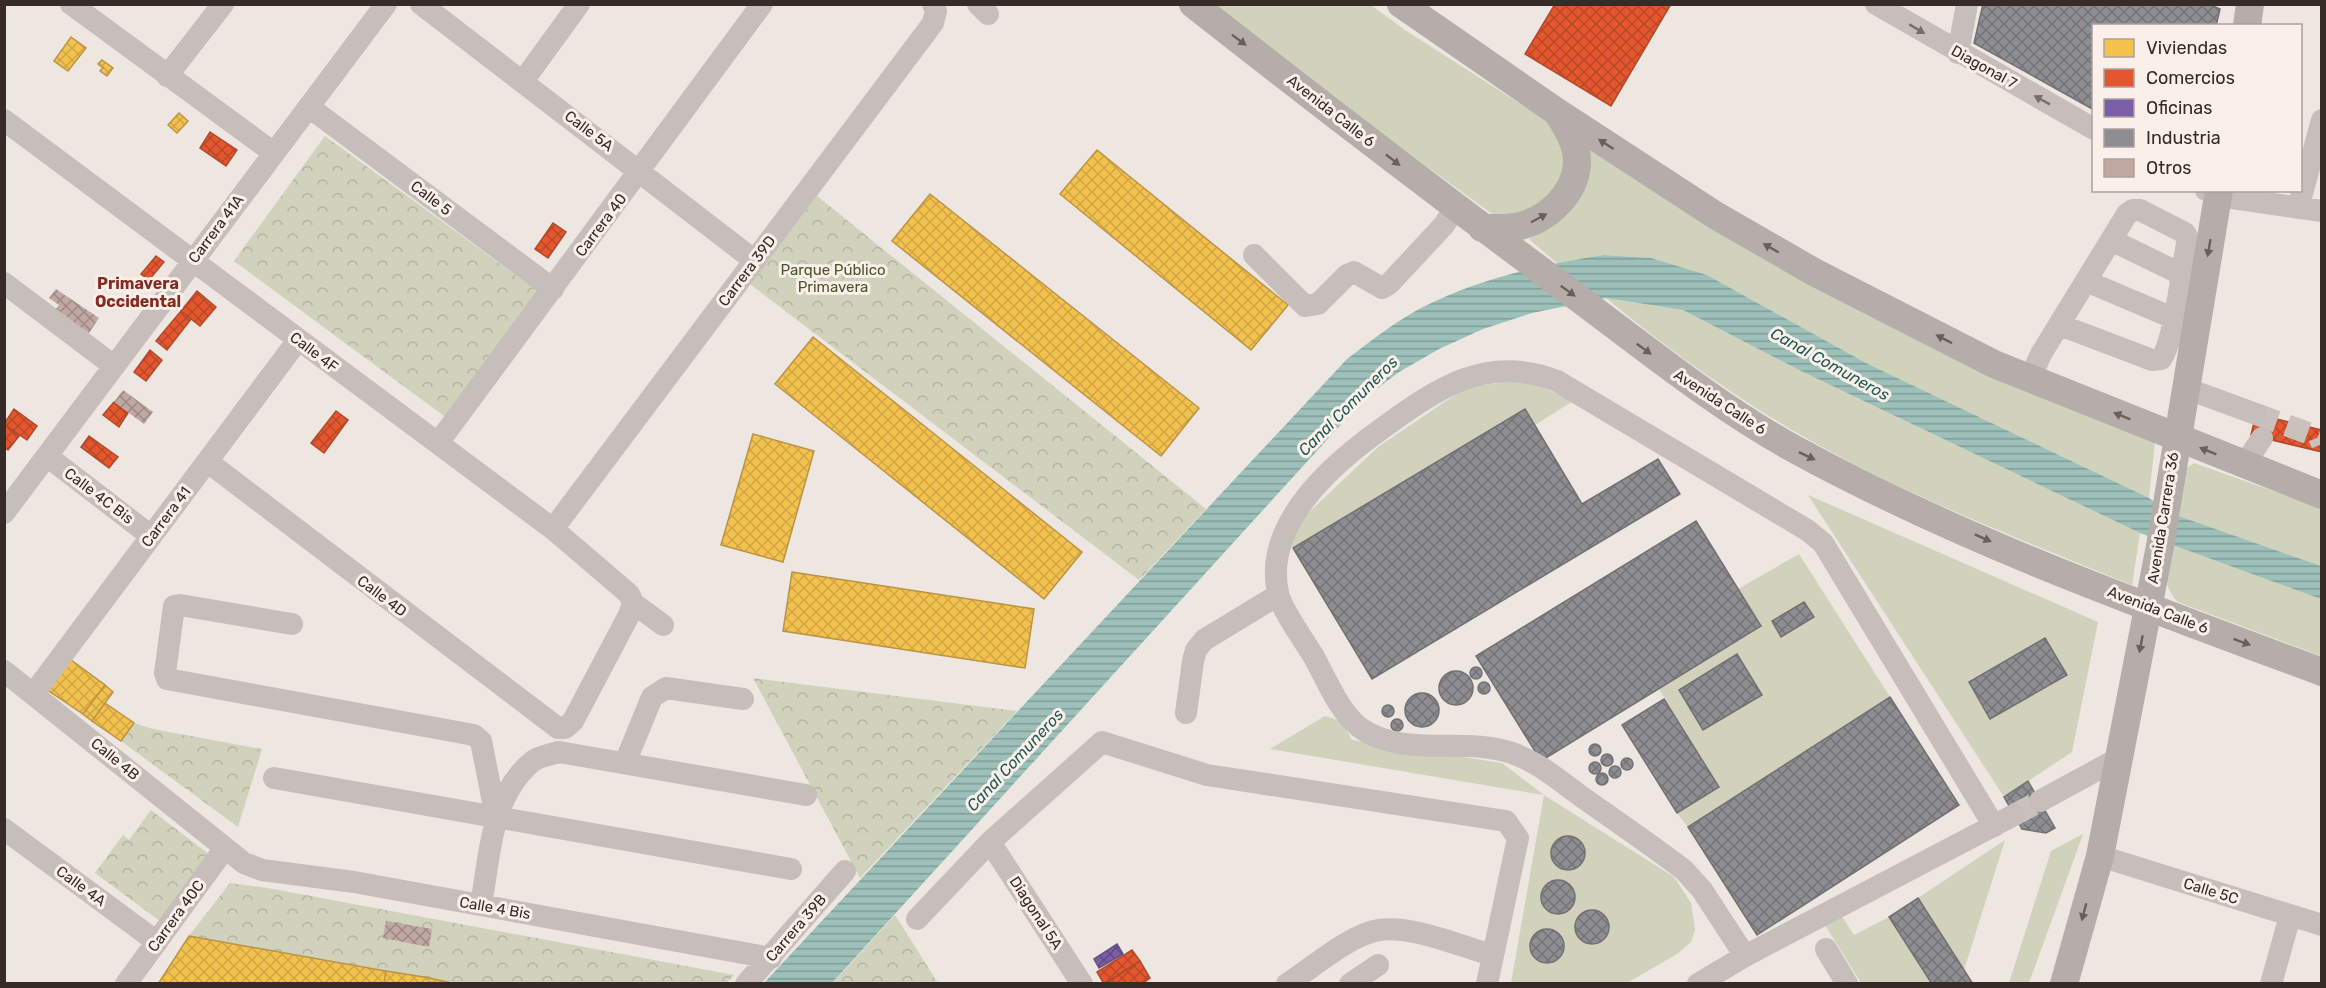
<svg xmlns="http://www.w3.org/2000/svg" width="2326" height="988" font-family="Rubik,sans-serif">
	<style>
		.green { fill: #d0d2bb }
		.park { fill: url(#park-crowns) }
		.water { fill: url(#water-rules) }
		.homes { fill: url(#homes-cross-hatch); stroke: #ba9443; stroke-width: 1.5 }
		.shops { fill: url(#shops-cross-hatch); stroke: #b04a2c; stroke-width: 1.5 }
		.offices { fill: url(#offices-cross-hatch); stroke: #674f81; stroke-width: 1.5 }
		.industry { fill: url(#industry-cross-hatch); stroke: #737072; stroke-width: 1.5 }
		.building { fill: url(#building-cross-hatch) }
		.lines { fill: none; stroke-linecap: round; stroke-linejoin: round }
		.minor-tunnel { stroke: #c9c1bc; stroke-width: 22; stroke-dasharray: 22 11; stroke-linecap: butt }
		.minor { stroke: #c6beba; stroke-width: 22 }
		.major { stroke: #b5ada9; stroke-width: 28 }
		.oneway { fill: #776d6a }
		.oneway2 { fill: #695f5c }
		.labels { text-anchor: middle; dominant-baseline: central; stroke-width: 6; stroke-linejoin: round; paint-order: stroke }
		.street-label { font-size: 15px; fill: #372b28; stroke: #faefe9 }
		.park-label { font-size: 15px; fill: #4b552c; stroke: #faefe9 }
		.neighbourhood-label { font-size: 16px; font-weight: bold; fill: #852c22; stroke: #faefe9 }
		.water-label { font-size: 16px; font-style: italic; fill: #1e5854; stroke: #faefe9 }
	</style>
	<defs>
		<pattern id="park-crowns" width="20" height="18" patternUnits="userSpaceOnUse" patternTransform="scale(1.5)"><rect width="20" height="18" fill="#d0d2bb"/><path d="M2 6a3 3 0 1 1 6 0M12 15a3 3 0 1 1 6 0" fill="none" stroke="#b3b4a1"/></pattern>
		<pattern id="water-rules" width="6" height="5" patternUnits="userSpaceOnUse" patternTransform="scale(1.5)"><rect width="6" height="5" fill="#9dc0ba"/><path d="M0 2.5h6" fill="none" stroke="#819c97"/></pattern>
		<pattern id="homes-cross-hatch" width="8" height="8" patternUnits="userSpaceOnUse" patternTransform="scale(1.5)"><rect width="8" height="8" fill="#f2c14e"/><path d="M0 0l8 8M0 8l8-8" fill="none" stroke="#d0a644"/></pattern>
		<pattern id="shops-cross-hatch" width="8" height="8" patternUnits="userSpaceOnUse" patternTransform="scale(1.5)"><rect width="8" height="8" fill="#e4572e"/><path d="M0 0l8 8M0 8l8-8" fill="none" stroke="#ba4827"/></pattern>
		<pattern id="offices-cross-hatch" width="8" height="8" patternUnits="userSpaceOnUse" patternTransform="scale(1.5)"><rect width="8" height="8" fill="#7b5ea7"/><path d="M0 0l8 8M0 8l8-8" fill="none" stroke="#604a80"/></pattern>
		<pattern id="industry-cross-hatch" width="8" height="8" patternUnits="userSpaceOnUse" patternTransform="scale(1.5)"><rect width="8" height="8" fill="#8d8d92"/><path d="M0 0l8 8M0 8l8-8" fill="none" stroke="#747377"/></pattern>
		<pattern id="building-cross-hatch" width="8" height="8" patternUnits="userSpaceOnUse" patternTransform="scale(1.5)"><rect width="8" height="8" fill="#c0a8a3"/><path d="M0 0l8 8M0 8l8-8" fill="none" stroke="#9d8985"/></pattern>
	</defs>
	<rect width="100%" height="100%" fill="#ede6e1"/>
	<path class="green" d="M1216 5H1371L1405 30 1555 126 1568 171 1535 212 1498 218 1354 114Z
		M1583 145 2155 443 2149 498 1866 363 1707 275 1650 258 1604 255 1558 264 1529 239 1559 216Z
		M1606 298 1683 310 1801 371 2140 533 2132 585C2017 538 1899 493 1792 430 1726 391 1665 347 1606 298Z
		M1514 381 1539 386 1573 401 1535 425 1525 409 1293 548 1285 535 1378 447 1443 403 1469 387Z
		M2194 463 2321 508V566L2173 514 2185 469Z
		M1808 495 2098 622 2072 752 2004 797Z
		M2170 542 2321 599V656L2178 602C2160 585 2167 565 2170 542Z
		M1799 554 1890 697 1688 827 1677 813 1719 786 1659 689 1761 627 1738 589Z
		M1325 716 1341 721 1352 740 1502 763 1544 795 1674 877 1691 903 1695 930 1691 942 1677 954 1627 983H1511L1544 795 1270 749Z
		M2083 834 2029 983H2009L2051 851Z
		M2005 840 1964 970 1918 898Z
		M1828 912 1843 918 1854 935 1889 917 1932 983H1861L1820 917Z"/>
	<path class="park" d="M325 136 543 295 448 419 234 261Z
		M817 196 1206 509 1139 580 750 284Z
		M753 678 1017 711 860 878Z
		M134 723 153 729 262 749 238 827 121 741Z
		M151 810 210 855 160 921 95 873 123 835 129 840Z
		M230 883 268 888 734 975 726 984 457 983 189 936Z
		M895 915 938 983 832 984Z"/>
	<path class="water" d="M1604 255 1651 258 1707 275 1866 363 2149 498 2173 514 2321 566V599L2140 533 1801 371 1683 310 1606 298 1532 313 1483 329 1439 349 1399 372 1366 397 832 983 763 984 1347 359C1371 341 1396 321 1423 307 1480 278 1542 265 1604 255Z"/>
	<path class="homes" d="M71 37 86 48 68 71 54 61Z
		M102 60 113 68 107 76 100 71 103 68 98 64Z
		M179 113 188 121 177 133 168 125Z
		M1097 150 1288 305 1251 350 1060 194Z
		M930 194 1199 408 1161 456 892 241Z
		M813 337 1082 552 1044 599 775 384Z
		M753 434 814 451 783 562 721 545Z
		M792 572 1034 609 1025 668 783 631Z
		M67 657 105 685 83 714 43 687Z
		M105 685 113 692 92 721 83 714Z
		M105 703 134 723 121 741 92 721Z
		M189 936 386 971 384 984H158Z
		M386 971 424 977 457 984H384Z"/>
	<path class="shops" d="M1555 4H1671L1611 106 1525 54Z
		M210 132 237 150 226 166 200 148Z
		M553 223 566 232 548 258 535 249Z
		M156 256 164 262 149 280 141 274Z
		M197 291 216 307 200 326 181 311Z
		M181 311 191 319 167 350 156 341Z
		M150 350 162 360 146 381 134 372Z
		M114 402 128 413 119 427 103 415Z
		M14 409 37 426 27 440 4 424Z
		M336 411 348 420 324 453 311 443Z
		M2256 414 2322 430V452L2251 435Z
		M4 424 19 436 8 450 4 447Z
		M89 436 118 457 109 468 81 447Z
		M1132 950 1140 961 1104 984 1097 972Z
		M1140 961 1150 978 1142 984H1105Z"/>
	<path class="offices" d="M1117 944 1123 954 1099 968 1094 959Z"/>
	<path class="industry" d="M1983 4H2208L2220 9 2216 26H2094V110L1974 43Z
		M1525 409 1582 504 1658 459 1680 494 1372 679 1293 548Z
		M1696 521 1761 626 1541 761 1476 656Z
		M1804 602 1814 617 1781 637 1772 621Z
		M2045 638 2067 675 1990 719 1969 682Z
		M1737 654 1762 695 1703 730 1679 690Z
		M1470 673a6 6 0 1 1 12 0a6 6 0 1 1-12 0Z
		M1439 688a17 17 0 1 1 34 0a17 17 0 1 1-34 0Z
		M1478 688a6 6 0 1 1 12 0a6 6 0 1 1-12 0Z
		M1405 710a17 17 0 1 1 34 0a17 17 0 1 1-34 0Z
		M1890 697 1959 805 1757 935 1688 827Z
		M1664 699 1719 787 1677 813 1622 725Z
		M1382 711a6 6 0 1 1 12 0a6 6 0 1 1-12 0Z
		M1391 725a6 6 0 1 1 12 0a6 6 0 1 1-12 0Z
		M1589 750a6 6 0 1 1 12 0a6 6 0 1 1-12 0Z
		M1601 760a6 6 0 1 1 12 0a6 6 0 1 1-12 0Z
		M1621 764a6 6 0 1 1 12 0a6 6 0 1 1-12 0Z
		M1589 768a6 6 0 1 1 12 0a6 6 0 1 1-12 0Z
		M1609 772a6 6 0 1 1 12 0a6 6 0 1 1-12 0Z
		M1596 779a6 6 0 1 1 12 0a6 6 0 1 1-12 0Z
		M2028 781 2055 828 2046 833 2022 829 2004 797Z
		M1551 853a17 17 0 1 1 34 0a17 17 0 1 1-34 0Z
		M1541 897a17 17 0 1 1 34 0a17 17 0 1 1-34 0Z
		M1918 898 1964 970 1973 984H1932L1889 917Z
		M1575 927a17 17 0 1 1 34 0a17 17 0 1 1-34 0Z
		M1530 946a17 17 0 1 1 34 0a17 17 0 1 1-34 0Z"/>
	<path class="building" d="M56 289 99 318 89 333 55 310 59 305 49 298Z
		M123 390 153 412 144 424 114 402Z
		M386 921 432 929 429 947 383 938Z"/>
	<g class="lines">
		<path class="minor-tunnel" d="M2256 414 2319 437 2322 444
			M2014 815 2040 801"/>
		<path class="minor" d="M71 4 274 153
			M421 4 755 261
			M978 4 988 14
			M1876 4 2094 129
			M1958 53 1967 4
			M167 76 223 4
			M523 81 579 4
			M309 107 553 289
			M4 120 553 529 629 594 633 603 629 615 573 721 565 728H558L208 462
			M2206 190 2218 196 2322 211
			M2298 208 2322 120
			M2111 240 2181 274
			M1254 255 1305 306 1318 304 1347 275 1354 272 1382 288 1389 284 1444 225 1455 208
			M2086 281 2173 318
			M4 283 114 366
			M2030 379 2041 354 2127 214 2133 210H2140L2185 233 2188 239C2182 266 2175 340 2161 359L2152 360 2060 325
			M2185 388 2256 414
			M438 443 762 4
			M47 456 151 536
			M2244 465 2262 438
			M4 513 386 4
			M553 529 933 23 936 11 933 4
			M633 603 663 625
			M292 624 180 605 174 606 165 673 167 679 474 735 481 741 496 817
			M4 671 244 863 262 870 354 882 771 958
			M34 693 298 340
			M1186 713 1193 661 1196 650 1204 640 1278 595
			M625 763 652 697 666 688 743 699
			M274 778 791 869
			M2040 801 2119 758
			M4 829 157 942
			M990 842 1082 984
			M2100 856 2322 925
			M481 905C490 856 490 796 533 761 540 756 551 754 559 752L806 795
			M917 919 990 842 1102 742 1207 775 1506 821 1518 838 1487 984
			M1826 949 1847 984
			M1745 956 1702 890 1684 870C1651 845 1616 821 1582 797 1560 781 1538 762 1512 753 1464 736 1402 759 1359 727 1339 711 1326 679 1314 657 1304 640 1282 611 1278 593 1263 525 1331 465 1380 430 1436 389 1487 353 1557 381L1807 530 1823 543 1994 826
			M126 984 225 848
			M746 984 845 871
			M1287 984C1312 968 1351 934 1379 930 1412 925 1460 946 1492 955
			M1350 984 1378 965
			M1698 984 1745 956 2014 815
			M2271 984 2290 916"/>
		<path class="major" d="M1193 4C1320 104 1448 202 1578 298 1649 351 1718 407 1796 450 1963 541 2144 606 2322 672
			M1401 4 1557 112 1715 215 1814 272 1994 364 2322 495
			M2247 26 2250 4
			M1482 228C1495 228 1508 229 1520 226 1548 219 1575 194 1577 164 1578 145 1567 128 1557 112
			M2064 984 2100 856 2119 758 2160 546 2219 190"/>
	</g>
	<defs><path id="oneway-solid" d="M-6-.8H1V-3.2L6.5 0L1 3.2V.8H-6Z" transform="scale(1.5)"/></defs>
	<g class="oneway">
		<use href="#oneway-solid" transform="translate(1917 29) rotate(31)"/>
		<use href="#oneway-solid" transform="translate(2042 100) rotate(-151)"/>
	</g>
	<g class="oneway2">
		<use href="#oneway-solid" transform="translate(1239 40) rotate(37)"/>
		<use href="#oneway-solid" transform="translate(1606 144) rotate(-147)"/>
		<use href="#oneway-solid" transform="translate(1393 160) rotate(38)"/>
		<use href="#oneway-solid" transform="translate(1539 218) rotate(-28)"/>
		<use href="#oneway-solid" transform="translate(1771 248) rotate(-150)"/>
		<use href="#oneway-solid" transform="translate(2209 248) rotate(100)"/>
		<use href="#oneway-solid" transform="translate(1568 291) rotate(36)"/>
		<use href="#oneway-solid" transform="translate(1944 339) rotate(-153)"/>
		<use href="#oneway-solid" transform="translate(1644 349) rotate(36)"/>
		<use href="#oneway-solid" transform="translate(2122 416) rotate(-158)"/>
		<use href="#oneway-solid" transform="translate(2208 451) rotate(-158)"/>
		<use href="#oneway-solid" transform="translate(1807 456) rotate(26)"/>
		<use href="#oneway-solid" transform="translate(1983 538) rotate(24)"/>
		<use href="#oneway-solid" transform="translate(2242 642) rotate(20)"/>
		<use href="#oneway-solid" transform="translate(2141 644) rotate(101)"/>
		<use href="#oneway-solid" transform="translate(2084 912) rotate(105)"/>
	</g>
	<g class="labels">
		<g class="street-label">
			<text transform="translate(1984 67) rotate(29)">Diagonal 7</text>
			<text transform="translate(1331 111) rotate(38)">Avenida Calle 6</text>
			<text transform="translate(589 131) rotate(37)">Calle 5A</text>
			<text transform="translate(431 198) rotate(37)">Calle 5</text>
			<text transform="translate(601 225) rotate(-53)">Carrera 40</text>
			<text transform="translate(216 229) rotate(-53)">Carrera 41A</text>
			<text transform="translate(747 271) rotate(-53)">Carrera 39D</text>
			<text transform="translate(314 352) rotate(37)">Calle 4F</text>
			<text transform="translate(1720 402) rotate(33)">Avenida Calle 6</text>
			<text transform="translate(99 496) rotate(37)">Calle 4C Bis</text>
			<text transform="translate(166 517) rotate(-53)">Carrera 41</text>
			<text transform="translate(2163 518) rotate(-81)">Avenida Carrera 36</text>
			<text transform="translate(382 596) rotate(37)">Calle 4D</text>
			<text transform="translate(2158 610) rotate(21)">Avenida Calle 6</text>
			<text transform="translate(115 759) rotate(39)">Calle 4B</text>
			<text transform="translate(81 886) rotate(36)">Calle 4A</text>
			<text transform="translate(2211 891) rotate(17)">Calle 5C</text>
			<text transform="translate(495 908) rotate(10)">Calle 4 Bis</text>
			<text transform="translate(1036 913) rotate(57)">Diagonal 5A</text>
			<text transform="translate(176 916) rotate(-54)">Carrera 40C</text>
			<text transform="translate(796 928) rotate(-49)">Carrera 39B</text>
		</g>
		<g class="park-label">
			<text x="833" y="270">Parque Público<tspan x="833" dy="17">Primavera</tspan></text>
		</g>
		<g class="neighbourhood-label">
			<text x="138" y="283">Primavera<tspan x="138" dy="18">Occidental</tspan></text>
		</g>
		<g class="water-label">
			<text transform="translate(1830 364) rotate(29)">Canal Comuneros</text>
			<text transform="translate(1348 406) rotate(-45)">Canal Comuneros</text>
			<text transform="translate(1015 760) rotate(-47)">Canal Comuneros</text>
		</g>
	</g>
	<rect width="2326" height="988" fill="none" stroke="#372b28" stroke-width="12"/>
	<rect x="2092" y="24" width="210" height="168" fill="#faefe9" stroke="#aca19c" stroke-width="1.5"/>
	<rect x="2104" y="39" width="30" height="18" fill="#f2c14e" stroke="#aca19c" stroke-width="1.5"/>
	<text x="2146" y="54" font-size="18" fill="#372b28">Viviendas</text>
	<rect x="2104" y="69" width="30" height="18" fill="#e4572e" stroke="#aca19c" stroke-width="1.5"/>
	<text x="2146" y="84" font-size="18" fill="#372b28">Comercios</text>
	<rect x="2104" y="99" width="30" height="18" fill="#7b5ea7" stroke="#aca19c" stroke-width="1.5"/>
	<text x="2146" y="114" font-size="18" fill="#372b28">Oficinas</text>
	<rect x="2104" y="129" width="30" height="18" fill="#8d8d92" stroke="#aca19c" stroke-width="1.5"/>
	<text x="2146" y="144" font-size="18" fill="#372b28">Industria</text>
	<rect x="2104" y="159" width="30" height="18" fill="#c0a8a3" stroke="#aca19c" stroke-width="1.5"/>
	<text x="2146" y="174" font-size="18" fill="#372b28">Otros</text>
</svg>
